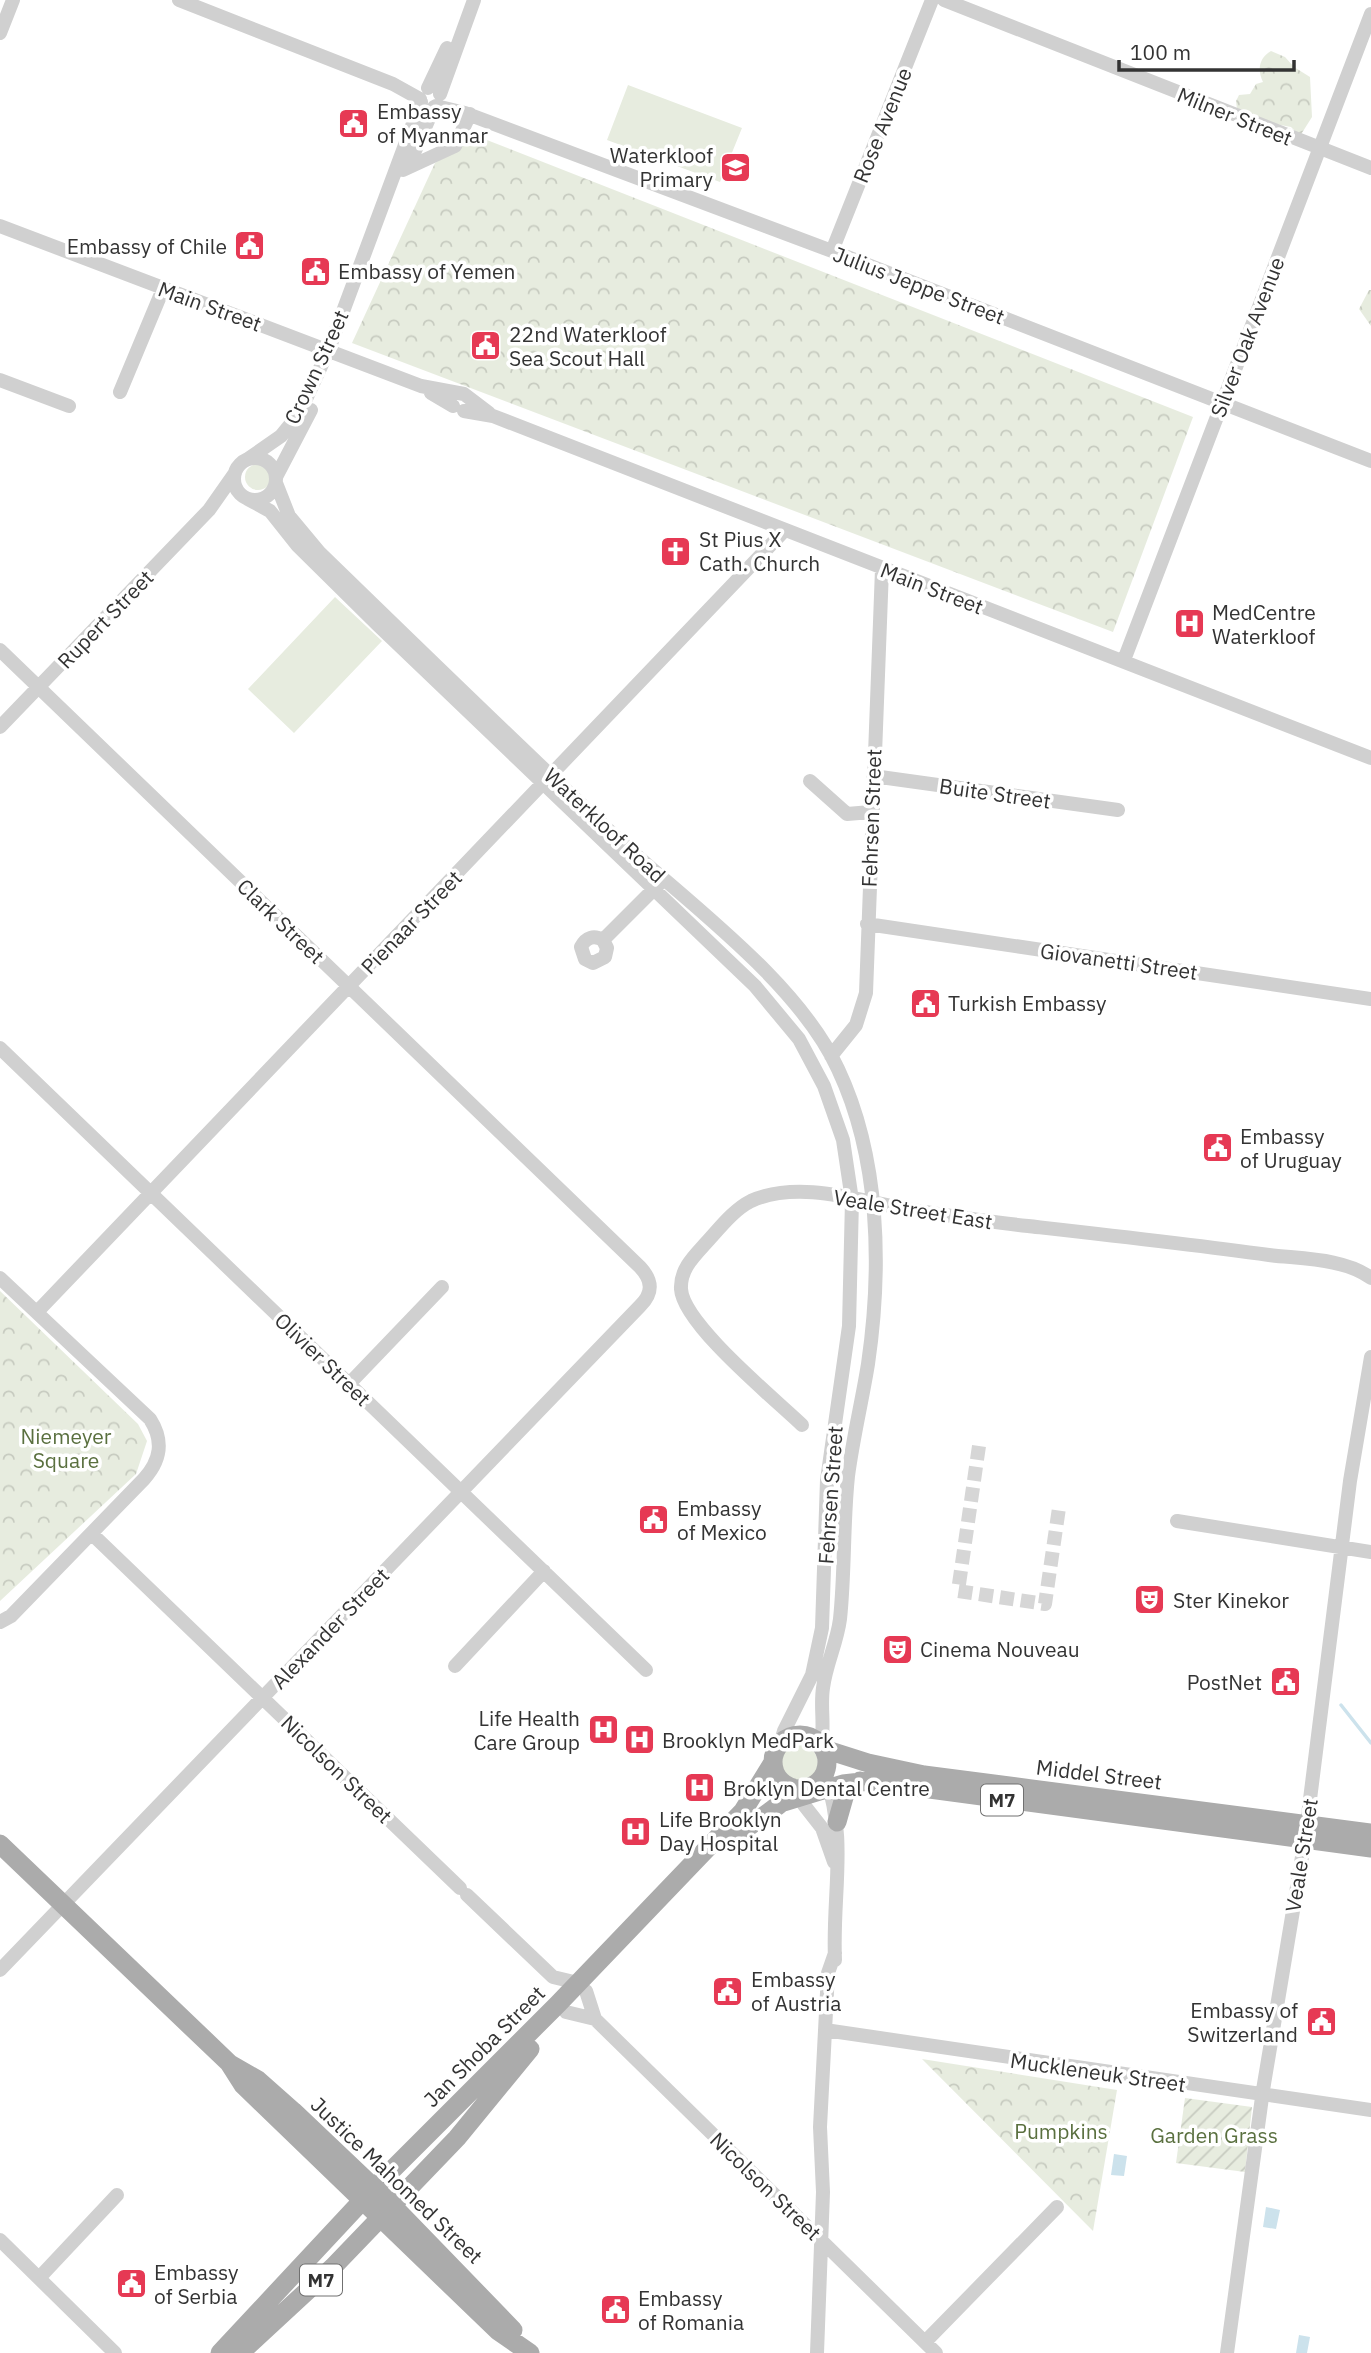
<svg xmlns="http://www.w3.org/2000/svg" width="1371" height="2353" font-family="'IBM Plex Sans',sans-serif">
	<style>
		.grass { fill: #e7ecdf }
		.forest { fill: url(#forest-crowns) }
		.garden { fill: url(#garden-furrows) }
		.water { fill: #cce2ec }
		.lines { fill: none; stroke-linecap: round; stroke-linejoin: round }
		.stream { stroke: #cce2ec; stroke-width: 3.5 }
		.minor-tunnel { stroke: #d6d6d6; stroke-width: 14; stroke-dasharray: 14 7; stroke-linecap: butt }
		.minor { stroke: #d0d0d0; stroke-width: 14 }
		.major { stroke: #ababab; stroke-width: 19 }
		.labels { text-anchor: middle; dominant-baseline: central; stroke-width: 7; stroke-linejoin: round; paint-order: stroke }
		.shield { fill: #fff; stroke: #707070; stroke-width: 2 }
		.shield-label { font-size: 19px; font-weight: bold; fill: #333 }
		.poi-label { font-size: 21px; fill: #333; stroke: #fff; text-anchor: start }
		.street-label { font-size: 21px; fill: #333; stroke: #fff }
		.park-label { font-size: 21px; fill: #5a703f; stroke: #fff }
	</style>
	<defs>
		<pattern id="forest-crowns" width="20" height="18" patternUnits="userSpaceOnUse" patternTransform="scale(1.75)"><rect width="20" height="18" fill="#e7ecdf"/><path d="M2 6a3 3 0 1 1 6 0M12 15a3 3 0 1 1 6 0" fill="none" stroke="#c7cbc0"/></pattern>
		<pattern id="garden-furrows" width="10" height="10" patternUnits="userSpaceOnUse" patternTransform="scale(1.75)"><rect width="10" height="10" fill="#e7ecdf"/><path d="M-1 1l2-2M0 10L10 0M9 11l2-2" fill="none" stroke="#c7cbc0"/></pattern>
	</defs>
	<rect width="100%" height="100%" fill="#fff"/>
	<path class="grass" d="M628 85 742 128 720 182 607 140Z
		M245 477a13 13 0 1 1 26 0a13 13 0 1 1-26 0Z
		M335 597 382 641 294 733 248 689Z
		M776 1764a21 21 0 1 1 42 0a21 21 0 1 1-42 0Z"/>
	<path class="forest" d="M1271 51 1285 57 1294 67 1310 77 1312 117 1300 136 1291 127 1270 123 1237 109 1236 101 1239 95 1250 94 1256 84 1263 82C1257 70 1259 58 1271 51Z
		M474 135 1193 417 1113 632 352 343 435 163Z
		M1369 290H1371V326L1359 309Z
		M0 1291 138 1424 147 1441 136 1474 0 1601Z
		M922 2059 1117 2090 1093 2231Z"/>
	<path class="garden" d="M1185 2098 1252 2107 1245 2172 1176 2163Z"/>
	<path class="water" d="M1114 2154 1127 2156 1124 2176 1111 2175Z
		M1266 2207 1280 2210 1276 2229 1263 2227Z
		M1299 2335 1310 2337 1307 2353H1296Z"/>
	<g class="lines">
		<path class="stream" d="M1341 1705 1371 1743"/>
		<path class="minor-tunnel" d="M979 1446 958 1591 1045 1604 1059 1508"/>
		<path class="minor" d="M179 0 393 84 420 99
			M944 0 1371 168
			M0 33 13 0
			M428 88 447 48
			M440 94 474 0
			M436 106 465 113 832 251 1371 461
			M408 167 434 107
			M403 170 455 146 470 114
			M0 226 421 386 464 394 489 413
			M832 251 932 0
			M0 380 69 406
			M120 392 163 289
			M431 393 453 406
			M464 411 493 416 1371 758
			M234 479a21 21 0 1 1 42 0a21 21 0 1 1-42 0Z
			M248 459 281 436 299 414 329 349 421 102
			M276 477 311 410
			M276 483 289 516 319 552C418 648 516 744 617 838 688 903 798 982 838 1069 880 1158 882 1268 868 1364 862 1401 853 1438 848 1476 843 1523 845 1572 840 1619 837 1643 826 1664 823 1688 820 1707 825 1726 821 1745
			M248 499 270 511 297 545 378 625 755 986 799 1039 824 1086 843 1140 852 1200 849 1326 827 1480 822 1628 812 1675 784 1731 781 1741
			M0 650 640 1267C653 1281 653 1293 640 1306L0 1970
			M1124 660 1371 14
			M0 727 209 510 235 473
			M873 776 1118 810
			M810 781 847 814 871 812
			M867 924 1371 999
			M603 940 607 948 605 957 593 963 585 959 581 947C586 937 594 935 603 940L660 883
			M0 1048 646 1670
			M831 1056 856 1025 866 993 882 569
			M0 1278 150 1419C164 1441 161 1460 144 1479L11 1616 0 1622
			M37 1312 784 531
			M349 1384 442 1287
			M802 1425C775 1399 683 1324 681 1289 680 1270 693 1257 705 1244 719 1229 733 1210 751 1201 800 1179 863 1202 912 1210 951 1216 989 1222 1028 1226 1108 1235 1189 1244 1269 1255 1301 1259 1344 1258 1371 1278
			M1177 1521 1371 1552
			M92 1534 460 1888
			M455 1666 544 1571
			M825 1773C848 1841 832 1893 835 1960
			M798 1791 804 1805 822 1828 834 1862
			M467 1895 553 1977 578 1983
			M586 1991 595 2019 936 2353
			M566 2012 595 2019
			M825 2030 1371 2110
			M0 2240 115 2353
			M39 2278 117 2195
			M925 2342 1057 2207
			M817 2353 823 2192 820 2127 828 1973 835 1953
			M1227 2353 1263 2090 1305 1839 1350 1481 1371 1357"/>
		<path class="major" d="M773 1762a27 27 0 1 1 54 0a27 27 0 1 1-54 0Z
			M824 1749 868 1763 924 1775 1371 1833
			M784 1802 843 1784 870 1781 1371 1848
			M837 1822 845 1794 860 1781
			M733 1839C749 1824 785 1805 794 1789
			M0 1844 229 2063 243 2085 498 2331 530 2353
			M230 2064 258 2080 293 2111 392 2205 513 2330
			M220 2353 374 2188 558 2004 743 1811 772 1764
			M240 2353 333 2267 457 2138 530 2049"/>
	</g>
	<defs>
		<symbol id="civic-square" viewBox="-11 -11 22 22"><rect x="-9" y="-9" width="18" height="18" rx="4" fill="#e63954" stroke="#fff"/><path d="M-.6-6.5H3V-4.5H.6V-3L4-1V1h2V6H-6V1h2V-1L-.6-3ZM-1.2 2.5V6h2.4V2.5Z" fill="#fff"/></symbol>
		<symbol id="school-square" viewBox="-11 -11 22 22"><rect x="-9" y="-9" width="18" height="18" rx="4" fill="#e63954" stroke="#fff"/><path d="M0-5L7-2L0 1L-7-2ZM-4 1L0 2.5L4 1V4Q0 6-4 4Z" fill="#fff"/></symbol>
		<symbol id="church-square" viewBox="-11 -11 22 22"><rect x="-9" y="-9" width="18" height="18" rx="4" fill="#e63954" stroke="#fff"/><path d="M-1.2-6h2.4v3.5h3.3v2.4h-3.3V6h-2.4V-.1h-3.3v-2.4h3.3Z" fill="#fff"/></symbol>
		<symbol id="hospital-square" viewBox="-11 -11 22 22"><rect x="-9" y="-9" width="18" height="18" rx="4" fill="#e63954" stroke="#fff"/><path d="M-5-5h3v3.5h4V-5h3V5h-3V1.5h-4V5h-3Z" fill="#fff"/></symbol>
		<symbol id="theatre-square" viewBox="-11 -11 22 22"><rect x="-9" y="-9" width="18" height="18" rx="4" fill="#e63954" stroke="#fff"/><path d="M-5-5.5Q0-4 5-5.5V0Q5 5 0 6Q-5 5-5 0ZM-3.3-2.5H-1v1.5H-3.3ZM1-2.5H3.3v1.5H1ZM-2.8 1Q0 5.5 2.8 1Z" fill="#fff"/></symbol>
	</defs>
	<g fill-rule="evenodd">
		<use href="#civic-square" x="336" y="106" width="35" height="35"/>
		<use href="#school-square" x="718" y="150" width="35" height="35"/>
		<use href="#civic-square" x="232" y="228" width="35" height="35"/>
		<use href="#civic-square" x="298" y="254" width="35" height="35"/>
		<use href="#civic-square" x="468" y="328" width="35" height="35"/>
		<use href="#church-square" x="658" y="534" width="35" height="35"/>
		<use href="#hospital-square" x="1172" y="606" width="35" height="35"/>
		<use href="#civic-square" x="908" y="986" width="35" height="35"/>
		<use href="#civic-square" x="1200" y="1130" width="35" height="35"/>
		<use href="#civic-square" x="636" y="1502" width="35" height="35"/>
		<use href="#theatre-square" x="1132" y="1582" width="35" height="35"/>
		<use href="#theatre-square" x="880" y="1632" width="35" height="35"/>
		<use href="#civic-square" x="1268" y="1664" width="35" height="35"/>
		<use href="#hospital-square" x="586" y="1712" width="35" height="35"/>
		<use href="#hospital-square" x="622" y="1722" width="35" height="35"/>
		<use href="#hospital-square" x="682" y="1770" width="35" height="35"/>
		<use href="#hospital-square" x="618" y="1814" width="35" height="35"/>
		<use href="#civic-square" x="710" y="1974" width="35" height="35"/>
		<use href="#civic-square" x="1304" y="2004" width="35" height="35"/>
		<use href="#civic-square" x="114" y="2266" width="35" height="35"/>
		<use href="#civic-square" x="598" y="2292" width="35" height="35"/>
	</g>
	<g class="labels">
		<g class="shield">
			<rect x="981" y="1784.5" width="42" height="31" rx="5"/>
			<rect x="300" y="2264.5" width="42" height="31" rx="5"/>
		</g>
		<g class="shield-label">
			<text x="1002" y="1800">M7</text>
			<text x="321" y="2280">M7</text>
		</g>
		<g class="poi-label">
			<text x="377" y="111">Embassy<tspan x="377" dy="24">of Myanmar</tspan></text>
			<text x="713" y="155" text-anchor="end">Waterkloof<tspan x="713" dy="24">Primary</tspan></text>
			<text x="227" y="246" text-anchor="end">Embassy of Chile</text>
			<text x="338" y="271">Embassy of Yemen</text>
			<text x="509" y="334">22nd Waterkloof<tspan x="509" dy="24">Sea Scout Hall</tspan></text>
			<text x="699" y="539">St Pius X<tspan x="699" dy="24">Cath. Church</tspan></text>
			<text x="1212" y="612">MedCentre<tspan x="1212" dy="24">Waterkloof</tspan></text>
			<text x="948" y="1003">Turkish Embassy</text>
			<text x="1240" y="1136">Embassy<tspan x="1240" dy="24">of Uruguay</tspan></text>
			<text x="677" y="1508">Embassy<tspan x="677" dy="24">of Mexico</tspan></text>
			<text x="1173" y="1600">Ster Kinekor</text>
			<text x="920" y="1649">Cinema Nouveau</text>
			<text x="1262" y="1682" text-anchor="end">PostNet</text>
			<text x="580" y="1718" text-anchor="end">Life Health<tspan x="580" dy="24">Care Group</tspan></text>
			<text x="662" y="1740">Brooklyn MedPark</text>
			<text x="723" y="1788">Broklyn Dental Centre</text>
			<text x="659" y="1819">Life Brooklyn<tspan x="659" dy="24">Day Hospital</tspan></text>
			<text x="751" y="1979">Embassy<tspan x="751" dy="24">of Austria</tspan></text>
			<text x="1298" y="2010" text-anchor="end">Embassy of<tspan x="1298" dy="24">Switzerland</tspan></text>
			<text x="154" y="2272">Embassy<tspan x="154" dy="24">of Serbia</tspan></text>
			<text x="638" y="2298">Embassy<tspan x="638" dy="24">of Romania</tspan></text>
		</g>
		<g class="street-label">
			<text transform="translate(1235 116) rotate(22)">Milner Street</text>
			<text transform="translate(882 125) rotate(-68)">Rose Avenue</text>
			<text transform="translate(919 285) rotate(21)">Julius Jeppe Street</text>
			<text transform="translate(210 306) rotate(20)">Main Street</text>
			<text transform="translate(1247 337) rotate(-69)">Silver Oak Avenue</text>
			<text transform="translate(316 367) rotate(-65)">Crown Street</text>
			<text transform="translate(932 588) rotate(21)">Main Street</text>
			<text transform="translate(105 619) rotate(-46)">Rupert Street</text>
			<text transform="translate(995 793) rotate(8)">Buite Street</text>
			<text transform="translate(871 818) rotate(-88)">Fehrsen Street</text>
			<text transform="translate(605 825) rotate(43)">Waterkloof Road</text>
			<text transform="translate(281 921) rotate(44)">Clark Street</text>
			<text transform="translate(411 922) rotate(-46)">Pienaar Street</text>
			<text transform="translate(1119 961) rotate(8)">Giovanetti Street</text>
			<text transform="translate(913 1209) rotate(9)">Veale Street East</text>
			<text transform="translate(323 1359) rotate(44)">Olivier Street</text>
			<text transform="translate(830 1495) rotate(-86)">Fehrsen Street</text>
			<text transform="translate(330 1628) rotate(-46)">Alexander Street</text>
			<text transform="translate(337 1769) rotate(44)">Nicolson Street</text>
			<text transform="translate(1099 1774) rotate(7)">Middel Street</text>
			<text transform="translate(1301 1855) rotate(-81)">Veale Street</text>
			<text transform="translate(484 2046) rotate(-45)">Jan Shoba Street</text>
			<text transform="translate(1098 2072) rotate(8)">Muckleneuk Street</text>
			<text transform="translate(397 2180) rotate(44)">Justice Mahomed Street</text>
			<text transform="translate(766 2186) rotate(44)">Nicolson Street</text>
		</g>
		<g class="park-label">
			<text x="66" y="1436">Niemeyer<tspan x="66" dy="24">Square</tspan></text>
			<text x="1061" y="2131">Pumpkins</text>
			<text x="1214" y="2135">Garden Grass</text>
		</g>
	</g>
	<path d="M1119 60v10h175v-10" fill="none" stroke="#333333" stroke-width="3.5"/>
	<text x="1130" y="60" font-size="21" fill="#333333" stroke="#ffffff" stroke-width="5" paint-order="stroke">100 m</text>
</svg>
